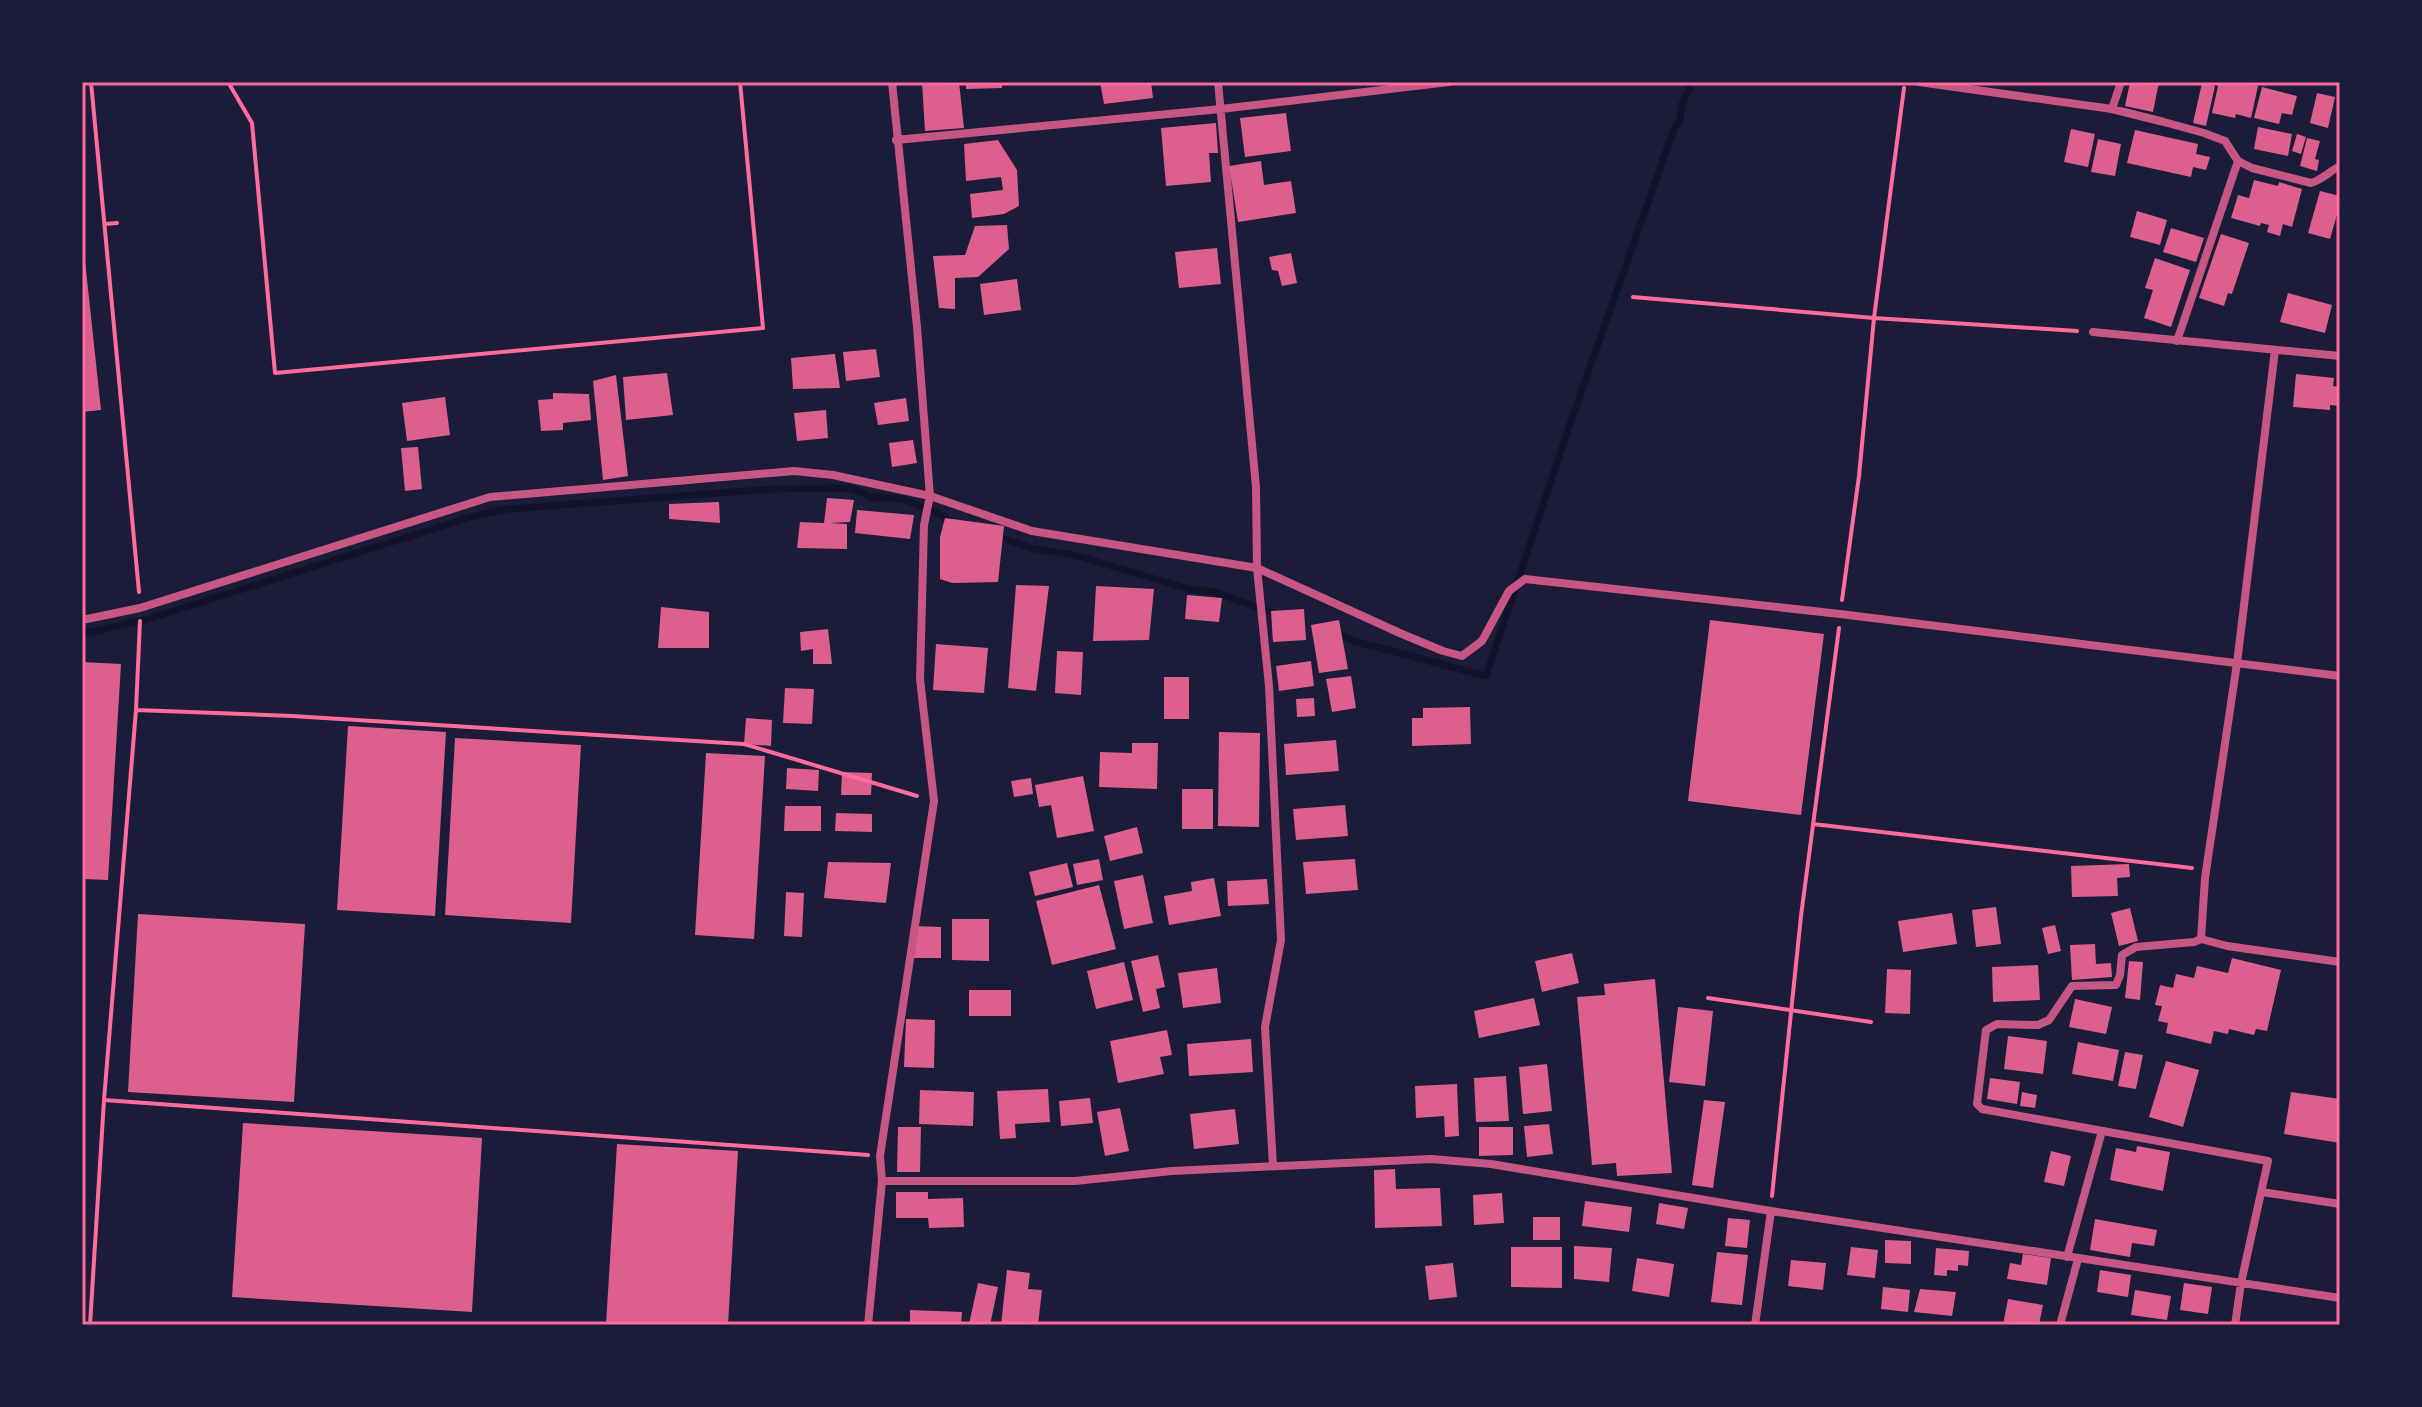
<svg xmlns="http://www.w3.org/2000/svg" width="2422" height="1407" font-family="'DejaVu Sans',sans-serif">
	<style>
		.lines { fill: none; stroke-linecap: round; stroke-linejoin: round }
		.stream { stroke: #12122b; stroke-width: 7 }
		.building { fill: #dd5f8e }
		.path { stroke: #ff6b9d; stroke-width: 4 }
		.minor { stroke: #c65784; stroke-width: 8 }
		.neatline { fill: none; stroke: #ff6b9d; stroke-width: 3 }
	</style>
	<rect width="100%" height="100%" fill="#1b1b3a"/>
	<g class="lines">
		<path class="stream" d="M995 536 1035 549 1074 555 1193 590 1215 592 1279 615
			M1333 632 1354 641 1486 676 1571 421 1675 126 1680 121 1682 104 1692 82
			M82 634 145 620 474 516 508 509 775 489 850 488 872 497 903 499 931 510 953 522"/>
	</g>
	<path class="building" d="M922 82H959L964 128 925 131Z
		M966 82H1002V88L966 89Z
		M1100 82H1151L1153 98 1104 104Z
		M2130 82H2159L2153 112 2125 106Z
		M2219 82H2243L2258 86 2251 118 2236 114 2235 118 2212 113Z
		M2202 83 2215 86 2206 126 2193 123Z
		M2262 87 2297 96 2292 115 2282 113 2279 124 2254 118Z
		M2317 93 2335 97 2328 128 2310 123Z
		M1286 113 1291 151 1245 157 1240 118Z
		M1216 123 1218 153H1209L1211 182 1166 186 1161 128Z
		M2258 127 2292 134 2288 156 2254 149Z
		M2071 129 2095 134 2088 167 2064 162Z
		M2135 130 2198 144 2196 154 2210 157 2206 170 2193 167 2191 177 2127 163Z
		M2297 134 2306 137 2301 154 2292 151Z
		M2307 138 2320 141 2315 159 2319 160 2317 171 2300 166Z
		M2098 139 2121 144 2115 176 2091 172Z
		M998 140 1017 170 1019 206 1004 214 972 218 970 194 1003 190 1001 177 966 181 964 144Z
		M1261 161 1264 185 1291 181 1296 213 1238 222 1229 166Z
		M2254 180 2278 186 2279 182 2302 189 2292 227 2283 224 2280 236 2267 232 2269 225 2261 223 2260 226 2231 218 2238 195 2249 198Z
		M2320 191 2340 196V204L2330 239 2308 233Z
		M2137 211 2167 220 2160 245 2130 237Z
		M1007 225 1009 249 978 277 955 278V309L939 308 933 256 965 255 975 226Z
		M2171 228 2204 238 2196 262 2163 252Z
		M2221 234 2249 243 2232 294 2228 293 2224 306 2199 298Z
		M1217 248 1221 284 1179 288 1175 252Z
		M82 251H84L101 410 82 412Z
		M1291 253 1297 283 1282 286 1278 271 1272 270 1269 257Z
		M2155 258 2190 270 2171 327 2144 318 2153 290 2145 288Z
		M1017 279 1021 310 984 315 980 284Z
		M2288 293 2332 305 2325 333 2280 322Z
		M876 349 880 377 846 381 843 352Z
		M835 354 840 388 793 389 791 358Z
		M667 373 673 415 626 420 623 377Z
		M2296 374 2334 378 2333 386 2340 387V406L2330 405V410L2293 407Z
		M616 375 628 476 603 480 593 381Z
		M553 393 589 394 591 420 563 423V430L541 431 538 400 553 399Z
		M445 397 450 435 407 441 402 403Z
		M906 398 909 421 878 425 874 403Z
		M826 410 828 438 797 441 794 413Z
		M913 440 917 463 892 467 889 443Z
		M418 447 422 489 405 491 401 448Z
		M827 498 854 500 850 522 830 523 847 524V549L797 548 800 522 824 523Z
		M719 502 720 523 669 519V504Z
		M857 510 914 515 910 539 855 533Z
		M945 518 1004 526 998 582 952 583 940 579V537Z
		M1016 585 1049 586 1036 691 1008 688Z
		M1096 586 1154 589 1149 640 1093 641Z
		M1187 595 1222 598 1219 622 1185 619Z
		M661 607 709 612V648H658Z
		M1304 609 1306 640 1273 642 1271 611Z
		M1339 620 1348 669 1319 673 1311 625Z
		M1710 620 1824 634 1801 815 1688 801Z
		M828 629 832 664H813V649L801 651 800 632Z
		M936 644 988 648 984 693 933 690Z
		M1057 651 1083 652 1081 695 1055 693Z
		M1311 661 1314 686 1279 691 1276 666Z
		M82 662 121 664 108 880 82 879Z
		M1351 676 1356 708 1332 712 1326 679Z
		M1164 677H1189V719H1164Z
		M785 688 814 689 812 724 783 723Z
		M1314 698 1315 716 1297 717 1296 699Z
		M1470 707 1471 744 1412 746V718H1423V708Z
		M746 718 772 720 771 746 744 744Z
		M348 726 446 732 435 916 337 910Z
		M1219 732 1260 733 1259 827 1218 826Z
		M455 738 581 745 571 923 445 915Z
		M1336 740 1339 771 1286 775 1284 744Z
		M1132 743H1158L1157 789 1099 787 1100 752 1132 753Z
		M706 753 765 756 754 939 695 935Z
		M787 768 819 770 818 791 786 789Z
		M842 772 872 773 871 795H841Z
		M1083 776 1094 831 1057 838 1051 805 1039 807 1035 785Z
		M1031 778 1033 794 1014 797 1011 781Z
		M1182 789H1213V829H1182Z
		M1345 805 1348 836 1296 840 1293 809Z
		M785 806H821V831H784Z
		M836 813 872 814V832L835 831Z
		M1137 827 1143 853 1110 861 1104 836Z
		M1099 859 1103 880 1077 885 1073 864Z
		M1355 859 1358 890 1306 894 1303 862Z
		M828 862 891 863 886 903 824 898Z
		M1067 863 1073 887 1035 896 1029 872Z
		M2129 864 2130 877 2117 878 2118 896 2072 897 2071 866Z
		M1143 875 1153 923 1124 929 1114 881Z
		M1214 878 1221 916 1169 925 1164 896 1192 891 1191 882Z
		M1267 879 1269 904 1228 906 1227 881Z
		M1099 885 1116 949 1052 965 1036 901Z
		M786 892 804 893 802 937 784 936Z
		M1996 907 2001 944 1976 947 1972 910Z
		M2130 908 2138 941 2119 946 2111 913Z
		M1952 913 1957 944 1903 952 1898 921Z
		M138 914 305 924 294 1102 128 1092Z
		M952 919H989V961L952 960Z
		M2055 925 2061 951 2048 954 2042 928Z
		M915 926 941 927V958H914Z
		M2095 944 2096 964 2111 963 2112 977 2072 980 2070 945Z
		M1572 953 1579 983 1542 992 1535 961Z
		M1158 955 1165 987 1156 989 1160 1008 1143 1012 1131 961Z
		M2232 958 2281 970 2267 1031 2256 1029 2254 1035 2229 1029 2228 1034 2214 1031 2211 1044 2166 1033 2168 1023 2158 1021 2162 1006 2155 1005 2160 985 2173 988 2176 974 2194 978 2197 966 2228 973Z
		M2129 961 2143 962 2140 1000 2125 998Z
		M1124 962 1133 1000 1096 1009 1087 971Z
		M2038 965 2040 1000 1993 1002 1992 967Z
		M1217 968 1221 1003 1183 1008 1178 973Z
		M1887 969 1911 970 1910 1014 1885 1013Z
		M1655 979 1672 1173 1617 1176 1616 1163 1592 1165 1577 997 1605 995 1604 984Z
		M969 990H1011V1016H969Z
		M1534 998 1540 1025 1479 1038 1474 1011Z
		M2075 999 2112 1007 2106 1034 2069 1027Z
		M1678 1007 1713 1011 1705 1086 1669 1082Z
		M906 1019 935 1020 934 1068 904 1067Z
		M1167 1030 1172 1055 1160 1057 1164 1074 1118 1083 1110 1041Z
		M2008 1036 2047 1041 2043 1074 2004 1069Z
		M1251 1039 1253 1072 1189 1076 1187 1044Z
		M2078 1042 2119 1050 2113 1081 2072 1074Z
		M2125 1052 2143 1055 2136 1089 2118 1086Z
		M2166 1061 2199 1070 2183 1127 2149 1117Z
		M1547 1064 1552 1111 1523 1114 1519 1067Z
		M1506 1076 1509 1121 1476 1122 1474 1078Z
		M1990 1078 2020 1082 2017 1104 1987 1099Z
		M1457 1084 1459 1136 1445 1137 1444 1116 1416 1118 1415 1086Z
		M1048 1089 1050 1122 1015 1124 1016 1138 1000 1139 997 1091Z
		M920 1090 974 1092 973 1126 919 1124Z
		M2022 1092 2037 1095 2035 1108 2020 1106Z
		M2291 1092 2340 1099V1143L2284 1134Z
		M1090 1098 1093 1123 1061 1126 1059 1101Z
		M1704 1100 1725 1102 1713 1188 1692 1185Z
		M1120 1108 1129 1151 1105 1156 1097 1112Z
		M1235 1109 1239 1144 1194 1149 1190 1114Z
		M243 1123 482 1138 472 1312 232 1297Z
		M1549 1124 1553 1154 1527 1157 1524 1126Z
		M898 1127H921L920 1172H897Z
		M1479 1127H1513V1155L1479 1156Z
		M617 1144 738 1151 728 1325H606Z
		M2137 1146 2170 1152 2163 1191 2110 1180 2116 1148 2136 1152Z
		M2051 1151 2071 1156 2064 1186 2044 1182Z
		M1395 1169 1396 1189 1440 1188 1442 1226 1375 1228 1374 1170Z
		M896 1192H928V1199L963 1198 964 1227 929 1228 928 1218H896Z
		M1502 1193 1504 1223 1474 1225 1473 1195Z
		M1585 1201 1632 1207 1629 1232 1582 1226Z
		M1659 1203 1688 1208 1684 1229 1656 1224Z
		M1533 1217H1560V1240H1533Z
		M1728 1218 1750 1220 1747 1248 1725 1246Z
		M2095 1219 2157 1230 2154 1246 2132 1243 2130 1257 2090 1250Z
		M1885 1240 1911 1241V1264L1885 1263Z
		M1574 1246 1612 1248 1609 1282 1574 1279Z
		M1511 1247H1562V1288L1511 1287Z
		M1851 1247 1878 1250 1875 1278 1847 1275Z
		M1936 1248 1969 1251 1968 1266 1958 1265V1271L1947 1270V1276L1934 1275Z
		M1717 1252 1748 1255 1742 1305 1711 1302Z
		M2023 1254 2051 1258 2047 1285 2007 1279 2010 1263 2021 1265Z
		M1637 1258 1674 1264 1669 1297 1632 1291Z
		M1791 1260 1826 1263 1823 1290 1788 1286Z
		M1453 1263 1457 1297 1429 1300 1425 1266Z
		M1007 1270 1030 1273 1028 1289 1042 1290 1038 1325H1001Z
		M2100 1270 2131 1275 2128 1297 2097 1292Z
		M978 1283 998 1287 990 1325 969 1324Z
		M2184 1283 2212 1287 2208 1314 2180 1310Z
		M1883 1287 1910 1290 1908 1312 1881 1309Z
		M1920 1289 1956 1292 1952 1316 1914 1312Z
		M2135 1290 2171 1296 2167 1320 2131 1315Z
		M2008 1299 2043 1305 2039 1325H2003Z
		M910 1310 962 1312 961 1325H910Z"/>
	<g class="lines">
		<path class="path" d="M91 82 139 592
			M228 82 252 123 275 373 763 328 740 82
			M105 224 117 223
			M1633 297 1874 318 2077 331
			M1842 600 1859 476 1874 318 1904 88
			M136 710 292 716 744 744 917 796
			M1813 824 2192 868
			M1708 998 1871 1022
			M104 1100 868 1155
			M1772 1196 1801 916 1839 628
			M90 1325 104 1100 136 710 140 621"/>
		<path class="minor" d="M1218 82 1256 487 1257 568 1269 686 1281 940 1265 1027 1273 1166
			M1919 82 2112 109 2164 122 2204 133 2225 141 2238 161 2252 168 2311 183C2322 180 2330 171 2340 166
			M2112 109 2121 82
			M896 140 1221 109 1449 82
			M2093 332 2340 356
			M2177 341 2238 161
			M82 620 140 608 490 497 794 471 833 475 930 496 1032 531 1257 568 1402 634 1443 651 1462 656 1482 641 1509 591 1525 579 1840 614 2340 676
			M2201 939 2227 946 2340 962
			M882 1181H1075L1172 1171 1431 1159 1491 1164 1771 1211 2340 1298
			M2262 1192 2340 1204
			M2067 1257 2102 1131
			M868 1325 882 1181 880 1156 934 801 920 679 924 525 930 496 917 327 892 82
			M1755 1325 1771 1211
			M2060 1325 2078 1259
			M2235 1325 2241 1283 2268 1161 1982 1109 1977 1104 1986 1030 1997 1024 2038 1025 2049 1020 2072 986 2116 985 2120 975 2122 955 2136 947 2194 942 2201 939 2205 878 2237 663 2275 350"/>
	</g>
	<rect width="2422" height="1407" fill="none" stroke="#1b1b3a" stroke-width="168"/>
	<rect x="84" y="84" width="2254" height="1239" class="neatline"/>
</svg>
